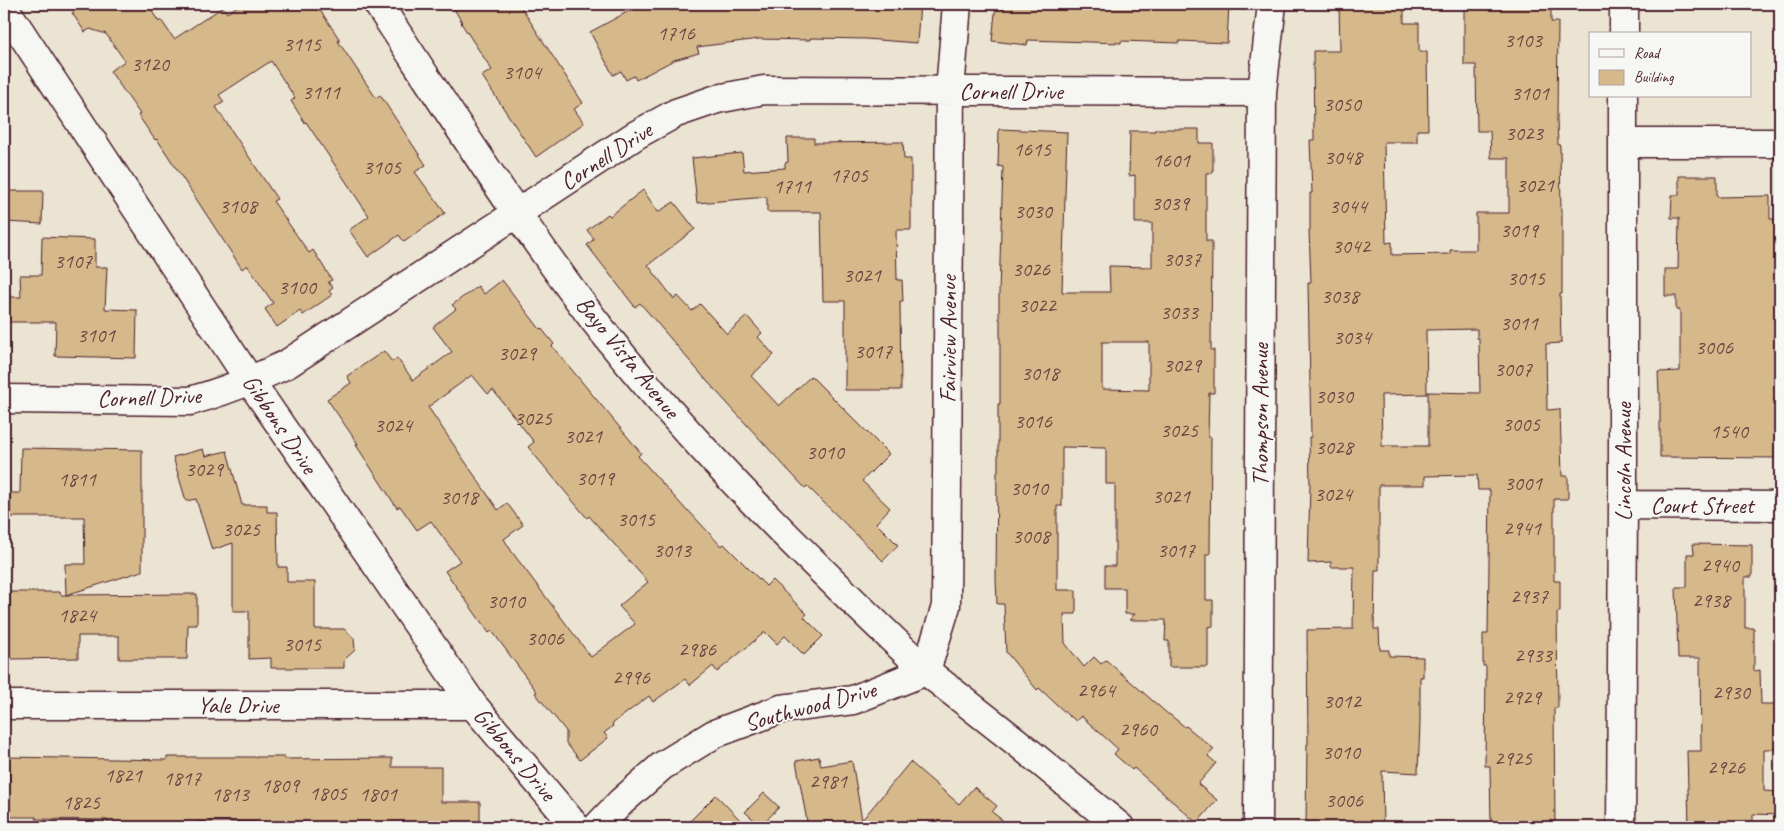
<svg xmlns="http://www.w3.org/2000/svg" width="1784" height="831" font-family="Caveat,sans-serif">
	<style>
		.building { fill: #d5b98a; stroke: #4a1f2b; fill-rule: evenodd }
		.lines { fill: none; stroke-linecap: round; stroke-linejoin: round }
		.minor-casing { stroke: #4a1f2b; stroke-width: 31 }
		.minor { stroke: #f6f6f2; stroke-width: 28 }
		.labels { text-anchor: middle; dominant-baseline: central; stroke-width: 4; stroke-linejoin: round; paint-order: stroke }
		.number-label { font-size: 21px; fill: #6d4643 }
		.street-label { font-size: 24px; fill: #4a1f2b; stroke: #f6f6f2 }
	</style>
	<rect width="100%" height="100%" fill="#ece4d3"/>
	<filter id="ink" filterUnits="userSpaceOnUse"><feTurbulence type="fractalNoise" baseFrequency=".02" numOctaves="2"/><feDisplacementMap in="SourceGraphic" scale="10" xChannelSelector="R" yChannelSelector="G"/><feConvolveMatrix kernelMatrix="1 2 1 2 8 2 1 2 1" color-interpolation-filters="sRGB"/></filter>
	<g filter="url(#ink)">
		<path class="building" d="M85 4H147L159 22 161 20 174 39 223 7 227 13 241 4H316L340 40 338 41 376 98 380 95 426 165 415 172 445 213 404 242 399 235 368 257 349 230 369 216 306 122 305 123 291 101 295 98 271 61 219 95 224 102 216 107 277 199 273 201 309 253 313 250 332 280 328 282 333 288 329 291 332 295 303 315 300 311 277 327 265 309 273 303 247 265 242 269 157 139 155 140 138 115 140 114 110 71 125 61 106 34 90 29 85 32 72 13Z
			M451 4H519L583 103 574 109 584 123 536 157 482 76 492 70 461 23 462 22Z
			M642 4H920L917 43 866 39 810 38V40L759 39 697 47 699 53 674 60 636 80 634 76 626 80 621 71 613 75 590 32Z
			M996 4H1229L1227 43 1179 41V43L1121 41V43L1028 40 1027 45 992 41Z
			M1339 4H1404V23H1419V52H1427L1428 130H1417V142H1384L1386 243 1392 242V255L1450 254V250H1476V213H1509V158H1491L1490 131H1477L1476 65H1464V4H1551V22H1558L1557 121 1558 145H1560L1561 213H1562V294H1560L1561 343 1546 344 1547 410 1560 409 1562 476H1568V499H1554V581H1560V612H1557L1558 708H1554L1555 827H1491L1490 766H1485L1486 666H1483V634H1488L1490 490H1478L1477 475 1425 476V485H1379V570H1375L1374 629H1379L1380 650H1389V656L1423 657V677H1420V723L1418 773 1382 771 1383 827H1306L1307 744H1308L1307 630 1353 629 1354 567H1331V562L1308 563 1310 484 1309 437H1311L1308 283H1311L1309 230H1310V193H1312L1310 140H1314L1313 51H1340ZM1477 329V338H1479L1480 393 1428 392V446H1382L1381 395 1427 394 1426 330Z
			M999 129 1067 132 1062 292H1110L1109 266 1152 267V223H1135V175L1129 176 1130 131H1155V129H1199V143H1213V173H1206V241H1212L1211 350H1214V393H1209L1208 437H1211L1210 554H1206V600H1213V626L1208 627V667H1169V641H1165L1166 620H1129L1135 614H1125V588H1105V566H1115V484H1106V448L1062 447V506H1057V590H1076V614H1064L1065 643 1084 667 1094 657 1101 664 1106 660 1169 715V714L1185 727 1186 726 1214 749 1208 756 1216 763 1198 784 1217 800 1197 823 1134 768 1132 770 1114 754 1118 749 1081 716 1076 721 1070 716V717L1039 688 1037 690 1006 652 1004 604H997L996 579 997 471H998V404H1000V319H999V292L1003 167 998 166ZM1102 342H1149V390L1102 389Z
			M787 138H814V143L903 142 904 159H911V230H896L897 280H902L903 301H900L901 390H845V301H823L821 212H767V197L697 203 692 158 742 153 744 171 785 168V163L788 162Z
			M1679 176H1717V197L1770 196V219H1780V270H1776L1774 352 1780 353V458L1660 457V393H1659L1658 372 1680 371V310H1676V296H1665V269H1678L1679 218H1671L1672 195H1679Z
			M643 190 658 212 674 202 695 229 648 265 674 299 678 296 692 311 700 304 727 334 747 316 762 333 758 337 774 355 751 376 779 406 811 376 889 454 862 481 890 508 876 523 898 545 883 561 807 486 805 488 777 458 707 381 640 303 635 307 587 245 594 239 587 230 608 214 610 216Z
			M6 191H43L42 224 6 222Z
			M42 237 95 239V267H107L105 309 137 310 136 358 55 356 56 322H4V297H21L20 275H41Z
			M502 280 540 329 541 328 554 344 552 346 641 453 638 456 687 511 688 510 721 546 724 544 766 586 772 580 807 614 804 617 823 636 804 655 785 636 777 644 765 632 717 672 713 666 690 685 685 679 653 702 649 696 612 724 613 726 604 733 608 738 580 760 566 743V731L535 693 537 692 492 631 489 633 445 571 460 561 431 521 417 530 400 506 397 508 356 445 358 444 327 399 351 383 347 376 384 351 392 362 397 358 413 380 452 352 433 327 456 309 452 305 478 286 484 294ZM472 375 488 394 493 390 534 442 528 447 587 518 589 516 648 582 619 606 635 624 591 657 512 552 504 539 523 525 507 503 498 510 428 407Z
			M21 448 142 450V571L66 595 65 564H85L84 517H10V493H20Z
			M203 449 205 456 227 451 242 505H267V512H277L278 567H287V582H315V629H344L354 638 355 650 344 660V668H271V658L249 659V611H233V543L212 550 196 499 186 501 173 457Z
			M1693 544 1752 545V577H1745V628H1754V671L1760 670 1761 704H1780V749H1764V791L1780 792V815L1753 814V827H1689L1687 751H1701L1700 658H1678L1676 587H1687V554H1694Z
			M10 592H60L61 595 197 594V625H188L187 659H119V636H78V658L10 659Z
			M9 757 167 760V757H284V759L392 758V767H441V802H480V827L318 826V823H255V822H196V824L107 823V820L36 819V817H10Z
			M819 757 821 766 852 761 862 820 910 762 959 804 974 787 997 806 992 812 1011 827H808L796 761Z
			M764 793 779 807 761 826 745 812Z
			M716 795 747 827H684Z"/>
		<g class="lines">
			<defs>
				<path id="minor" d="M378 4C448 110 517 219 594 320 693 448 809 560 926 671L946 606 950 91 957 4
					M4 7 250 381 473 705 576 827
					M1624 34V4
					M1623 143H1780
					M4 399 190 401C224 392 255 379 287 364L636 135 676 113 717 99 764 90 1262 92
					M1623 505 1780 506
					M4 705H473
					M597 827 621 802 662 766 714 734 781 709 853 700 926 671 1019 744 1120 827
					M1258 827 1262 92 1272 4
					M1621 827 1623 505V96"/>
			</defs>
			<use href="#minor" class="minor-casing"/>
			<use href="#minor" class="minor"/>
		</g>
	</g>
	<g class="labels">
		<g class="number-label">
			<text x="676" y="33">1716</text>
			<text x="1523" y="40">3103</text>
			<text x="302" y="44">3115</text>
			<text x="150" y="64">3120</text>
			<text x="522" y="72">3104</text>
			<text x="321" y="92">3111</text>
			<text x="1530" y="93">3101</text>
			<text x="1342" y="104">3050</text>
			<text x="1524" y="133">3023</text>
			<text x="1032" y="149">1615</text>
			<text x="1343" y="157">3048</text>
			<text x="1171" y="160">1601</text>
			<text x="382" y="167">3105</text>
			<text x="849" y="175">1705</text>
			<text x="1535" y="185">3021</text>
			<text x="792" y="186">1711</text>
			<text x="1170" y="203">3039</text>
			<text x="238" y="206">3108</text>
			<text x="1348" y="206">3044</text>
			<text x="1033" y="211">3030</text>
			<text x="1519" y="230">3019</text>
			<text x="1351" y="246">3042</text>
			<text x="1182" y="259">3037</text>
			<text x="73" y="261">3107</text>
			<text x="1031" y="269">3026</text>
			<text x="862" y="275">3021</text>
			<text x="1526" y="278">3015</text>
			<text x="297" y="287">3100</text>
			<text x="1340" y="296">3038</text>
			<text x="1037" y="305">3022</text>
			<text x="1179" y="312">3033</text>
			<text x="1519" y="323">3011</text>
			<text x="96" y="335">3101</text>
			<text x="1352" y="337">3034</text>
			<text x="1714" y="347">3006</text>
			<text x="873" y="351">3017</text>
			<text x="517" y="353">3029</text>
			<text x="1182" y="365">3029</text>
			<text x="1513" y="369">3007</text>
			<text x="1040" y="373">3018</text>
			<text x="1334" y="396">3030</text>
			<text x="533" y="418">3025</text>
			<text x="1033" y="421">3016</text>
			<text x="1521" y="424">3005</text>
			<text x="393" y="425">3024</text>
			<text x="1179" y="430">3025</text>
			<text x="1729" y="431">1540</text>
			<text x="583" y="436">3021</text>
			<text x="1334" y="447">3028</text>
			<text x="825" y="452">3010</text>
			<text x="204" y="469">3029</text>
			<text x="595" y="478">3019</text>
			<text x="77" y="479">1811</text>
			<text x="1523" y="483">3001</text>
			<text x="1029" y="488">3010</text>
			<text x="1333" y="494">3024</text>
			<text x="1171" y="496">3021</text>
			<text x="459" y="497">3018</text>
			<text x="636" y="519">3015</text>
			<text x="1522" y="528">2941</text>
			<text x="241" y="529">3025</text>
			<text x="1031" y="536">3008</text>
			<text x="672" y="550">3013</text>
			<text x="1176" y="550">3017</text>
			<text x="1720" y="565">2940</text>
			<text x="1529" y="596">2937</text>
			<text x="1711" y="600">2938</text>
			<text x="506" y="601">3010</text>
			<text x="77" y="615">1824</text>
			<text x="545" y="638">3006</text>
			<text x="302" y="644">3015</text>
			<text x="697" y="649">2986</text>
			<text x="1533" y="655">2933</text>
			<text x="631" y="677">2996</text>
			<text x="1096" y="690">2964</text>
			<text x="1731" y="692">2930</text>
			<text x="1522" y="697">2929</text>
			<text x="1342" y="701">3012</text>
			<text x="1138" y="729">2960</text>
			<text x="1341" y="752">3010</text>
			<text x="1513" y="758">2925</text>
			<text x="1726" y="767">2926</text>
			<text x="123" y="775">1821</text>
			<text x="182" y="778">1817</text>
			<text x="828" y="781">2981</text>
			<text x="280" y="785">1809</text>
			<text x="328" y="793">1805</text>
			<text x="230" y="794">1813</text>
			<text x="378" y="794">1801</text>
			<text x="1344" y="800">3006</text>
			<text x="81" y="802">1825</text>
		</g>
		<g class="street-label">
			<text x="1011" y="91">Cornell Drive</text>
			<text transform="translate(606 156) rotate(-33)">Cornell Drive</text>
			<text transform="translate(948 339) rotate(-90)">Fairview Avenue</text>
			<text transform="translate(628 357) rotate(51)">Bayo Vista Avenue</text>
			<text transform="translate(149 397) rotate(-2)">Cornell Drive</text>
			<text transform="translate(1260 415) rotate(-90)">Thompson Avenue</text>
			<text transform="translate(280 424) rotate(56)">Gibbons Drive</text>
			<text transform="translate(1623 462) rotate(-90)">Lincoln Avenue</text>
			<text x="1702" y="505">Court Street</text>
			<text x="238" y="705">Yale Drive</text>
			<text transform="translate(810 706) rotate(-15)">Southwood Drive</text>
			<text transform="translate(515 754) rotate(50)">Gibbons Drive</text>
		</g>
	</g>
	<rect width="1784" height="831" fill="none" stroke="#f6f6f2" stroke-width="20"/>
	<rect x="10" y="10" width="1764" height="811" fill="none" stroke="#4a1f2b" stroke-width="2" filter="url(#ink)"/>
	<rect x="1589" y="32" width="162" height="65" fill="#f6f6f2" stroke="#b1a0a2"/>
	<rect x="1599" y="49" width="25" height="8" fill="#f6f6f2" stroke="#b1a0a2"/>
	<text x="1634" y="58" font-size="15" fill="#4a1f2b">Road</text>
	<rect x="1599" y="70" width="25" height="15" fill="#d5b98a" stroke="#b1a0a2"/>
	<text x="1634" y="82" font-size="15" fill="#4a1f2b">Building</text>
</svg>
